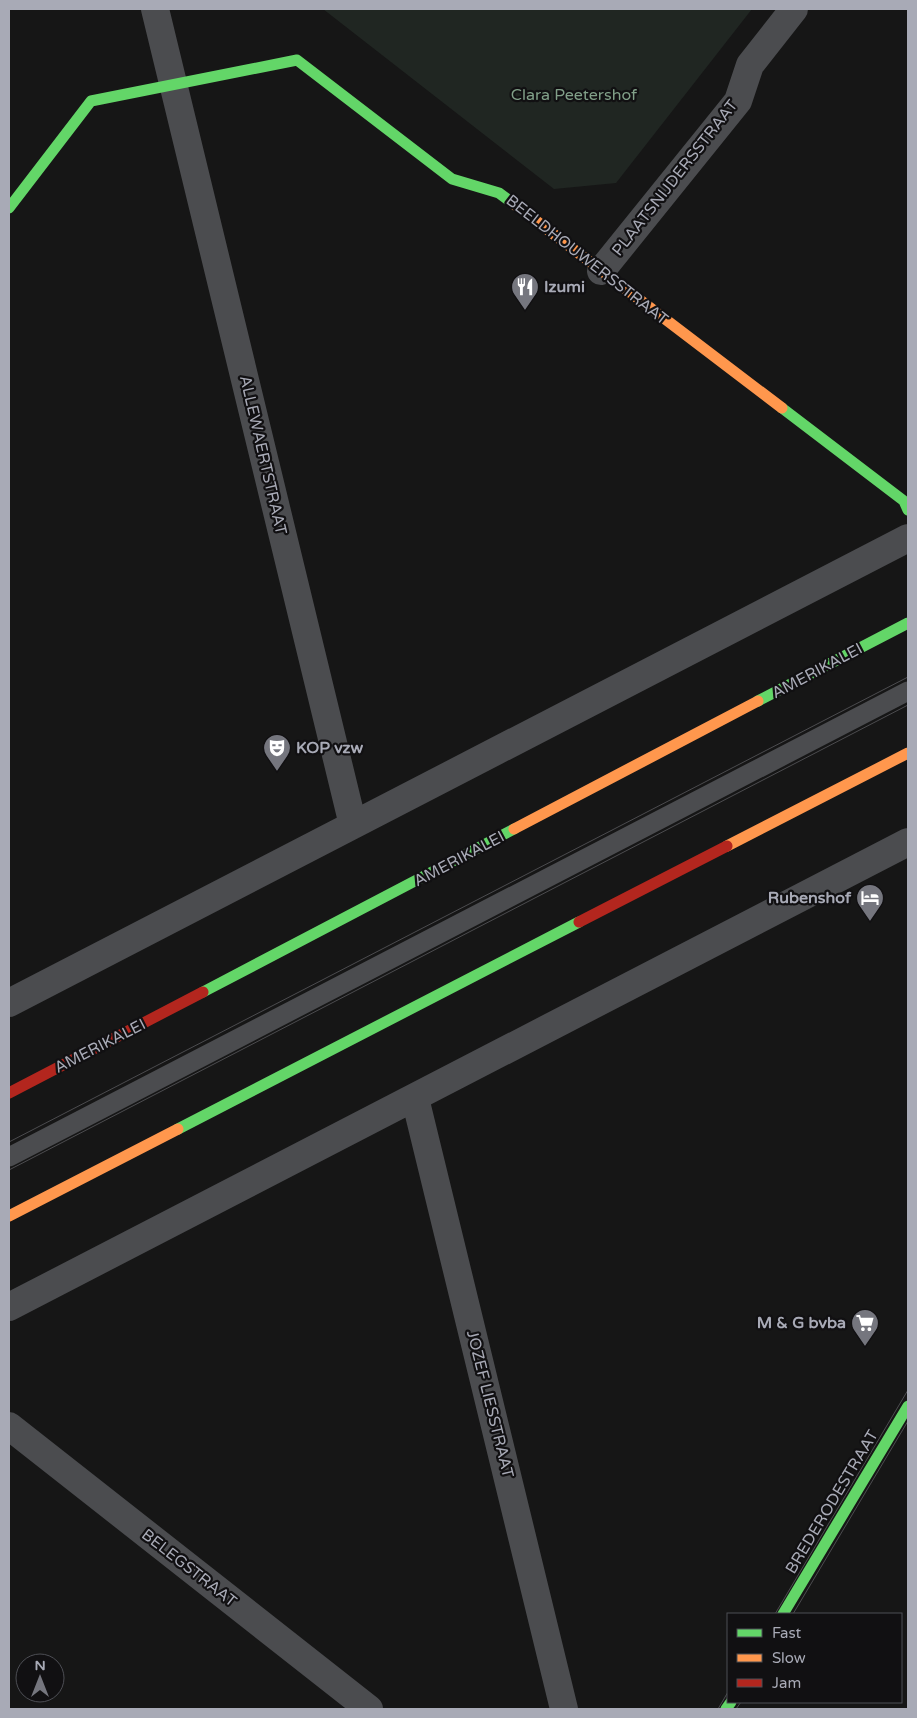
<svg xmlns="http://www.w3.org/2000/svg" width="917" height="1718" font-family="'Varela Round',sans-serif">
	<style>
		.green { fill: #202622 }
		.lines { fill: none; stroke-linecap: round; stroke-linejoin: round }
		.lane { stroke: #4b4c4f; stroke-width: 19 }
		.street { stroke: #4b4c4f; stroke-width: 28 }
		.fast { stroke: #63d668; stroke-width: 11 }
		.slow { stroke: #ff974d; stroke-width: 11 }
		.jam { stroke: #b3261e; stroke-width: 11 }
		.tram { stroke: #4c4c4f; stroke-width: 1 }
		.labels { text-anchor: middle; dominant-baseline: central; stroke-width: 4.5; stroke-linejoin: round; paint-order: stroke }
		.park-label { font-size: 16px; fill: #819f88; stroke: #111012 }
		.street-label { font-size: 16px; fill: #a8aab6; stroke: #111012 }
		.poi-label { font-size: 16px; font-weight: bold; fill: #a8aab6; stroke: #111012; text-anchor: start }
	</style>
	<rect width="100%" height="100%" fill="#161616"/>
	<path class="green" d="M323 9H752L616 183 554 189Z"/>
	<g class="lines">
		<path class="lane" d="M9 1157 908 691"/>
		<path class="street" d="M155 9 353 825
			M601 271 738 101 750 65 794 9
			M9 1003 908 538
			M415 1098 564 1709
			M9 1307 908 842
			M9 1426 369 1709"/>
		<path class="fast" d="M9 208 91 101 297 60 452 179 499 193 514 204
			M782 408 904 501 908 510
			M758 701 908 623
			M203 992 514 829
			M178 1129 579 922
			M783 1614 908 1406
			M726 1709 731 1702"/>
		<path class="slow" d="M514 204 782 408
			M514 829 758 701
			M727 846 908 753
			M9 1216 178 1129"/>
		<path class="jam" d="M579 922 727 846
			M9 1093 203 992"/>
		<path class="tram" d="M9 1142 908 677
			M9 1170 908 705
			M775 1614 908 1390
			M793 1614 908 1421
			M718 1709 728 1692
			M736 1709 741 1702"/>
	</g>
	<defs>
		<symbol id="restaurant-pin" viewBox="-11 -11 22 30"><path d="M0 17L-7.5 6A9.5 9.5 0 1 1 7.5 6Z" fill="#75767e" stroke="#111012"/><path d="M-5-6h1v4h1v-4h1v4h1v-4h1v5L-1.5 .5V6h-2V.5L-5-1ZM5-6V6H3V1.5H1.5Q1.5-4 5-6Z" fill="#fff"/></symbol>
		<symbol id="theatre-pin" viewBox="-11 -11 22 30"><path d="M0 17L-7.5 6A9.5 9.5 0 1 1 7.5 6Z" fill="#75767e" stroke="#111012"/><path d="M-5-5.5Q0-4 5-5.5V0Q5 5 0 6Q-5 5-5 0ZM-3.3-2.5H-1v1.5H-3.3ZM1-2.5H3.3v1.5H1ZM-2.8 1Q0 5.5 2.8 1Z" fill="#fff"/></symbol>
		<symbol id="hotel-pin" viewBox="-11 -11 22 30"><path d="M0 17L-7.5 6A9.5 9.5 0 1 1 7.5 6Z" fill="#75767e" stroke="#111012"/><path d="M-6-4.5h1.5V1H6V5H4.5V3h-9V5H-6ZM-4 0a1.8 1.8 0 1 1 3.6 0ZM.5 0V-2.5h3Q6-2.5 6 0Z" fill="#fff"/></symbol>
		<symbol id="supermarket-pin" viewBox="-11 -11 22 30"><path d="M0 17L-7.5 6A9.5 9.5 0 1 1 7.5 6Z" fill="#75767e" stroke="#111012"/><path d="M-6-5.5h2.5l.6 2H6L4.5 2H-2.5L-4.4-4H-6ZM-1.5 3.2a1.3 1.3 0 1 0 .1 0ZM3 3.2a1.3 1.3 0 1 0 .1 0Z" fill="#fff"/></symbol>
	</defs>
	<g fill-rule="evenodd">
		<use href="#restaurant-pin" x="509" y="271" width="32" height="43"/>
		<use href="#theatre-pin" x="261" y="732" width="32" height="43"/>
		<use href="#hotel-pin" x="854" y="882" width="32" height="43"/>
		<use href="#supermarket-pin" x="849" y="1307" width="32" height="43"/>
	</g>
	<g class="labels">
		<g class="park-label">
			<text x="574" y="95">Clara Peetershof</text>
		</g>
		<g class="street-label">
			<text transform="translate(675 178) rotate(-52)">PLAATSNIJDERSSTRAAT</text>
			<text transform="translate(587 260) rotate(38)">BEELDHOUWERSSTRAAT</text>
			<text transform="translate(263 455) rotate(77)">ALLEWAERTSTRAAT</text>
			<text transform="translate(817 671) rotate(-28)">AMERIKALEI</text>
			<text transform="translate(459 859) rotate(-28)">AMERIKALEI</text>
			<text transform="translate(100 1046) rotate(-27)">AMERIKALEI</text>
			<text transform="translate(490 1404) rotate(76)">JOZEF LIESSTRAAT</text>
			<text transform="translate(832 1502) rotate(-59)">BREDERODESTRAAT</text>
			<text transform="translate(189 1568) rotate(38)">BELEGSTRAAT</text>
		</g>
		<g class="poi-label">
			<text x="544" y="287">Izumi</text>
			<text x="296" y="748">KOP vzw</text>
			<text x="851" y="898" text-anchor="end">Rubenshof</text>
			<text x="846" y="1323" text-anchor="end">M &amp; G bvba</text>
		</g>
	</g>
	<rect width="917" height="1718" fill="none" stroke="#a8aab6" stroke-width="20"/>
	<rect x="727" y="1613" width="175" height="90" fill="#111012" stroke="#4d4e54"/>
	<rect x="737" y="1629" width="25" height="8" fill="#63d668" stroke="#4d4e54"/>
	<text x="772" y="1638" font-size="15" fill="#a8aab6">Fast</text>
	<rect x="737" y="1654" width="25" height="8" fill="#ff974d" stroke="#4d4e54"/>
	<text x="772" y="1663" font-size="15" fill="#a8aab6">Slow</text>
	<rect x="737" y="1679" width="25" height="8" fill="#b3261e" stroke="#4d4e54"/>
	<text x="772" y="1688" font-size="15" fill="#a8aab6">Jam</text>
	<g transform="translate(40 1678)"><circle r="24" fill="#111012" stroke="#4d4e54"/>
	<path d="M0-4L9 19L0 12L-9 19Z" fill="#75767e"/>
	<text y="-8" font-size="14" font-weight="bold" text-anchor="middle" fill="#a8aab6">N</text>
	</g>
</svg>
